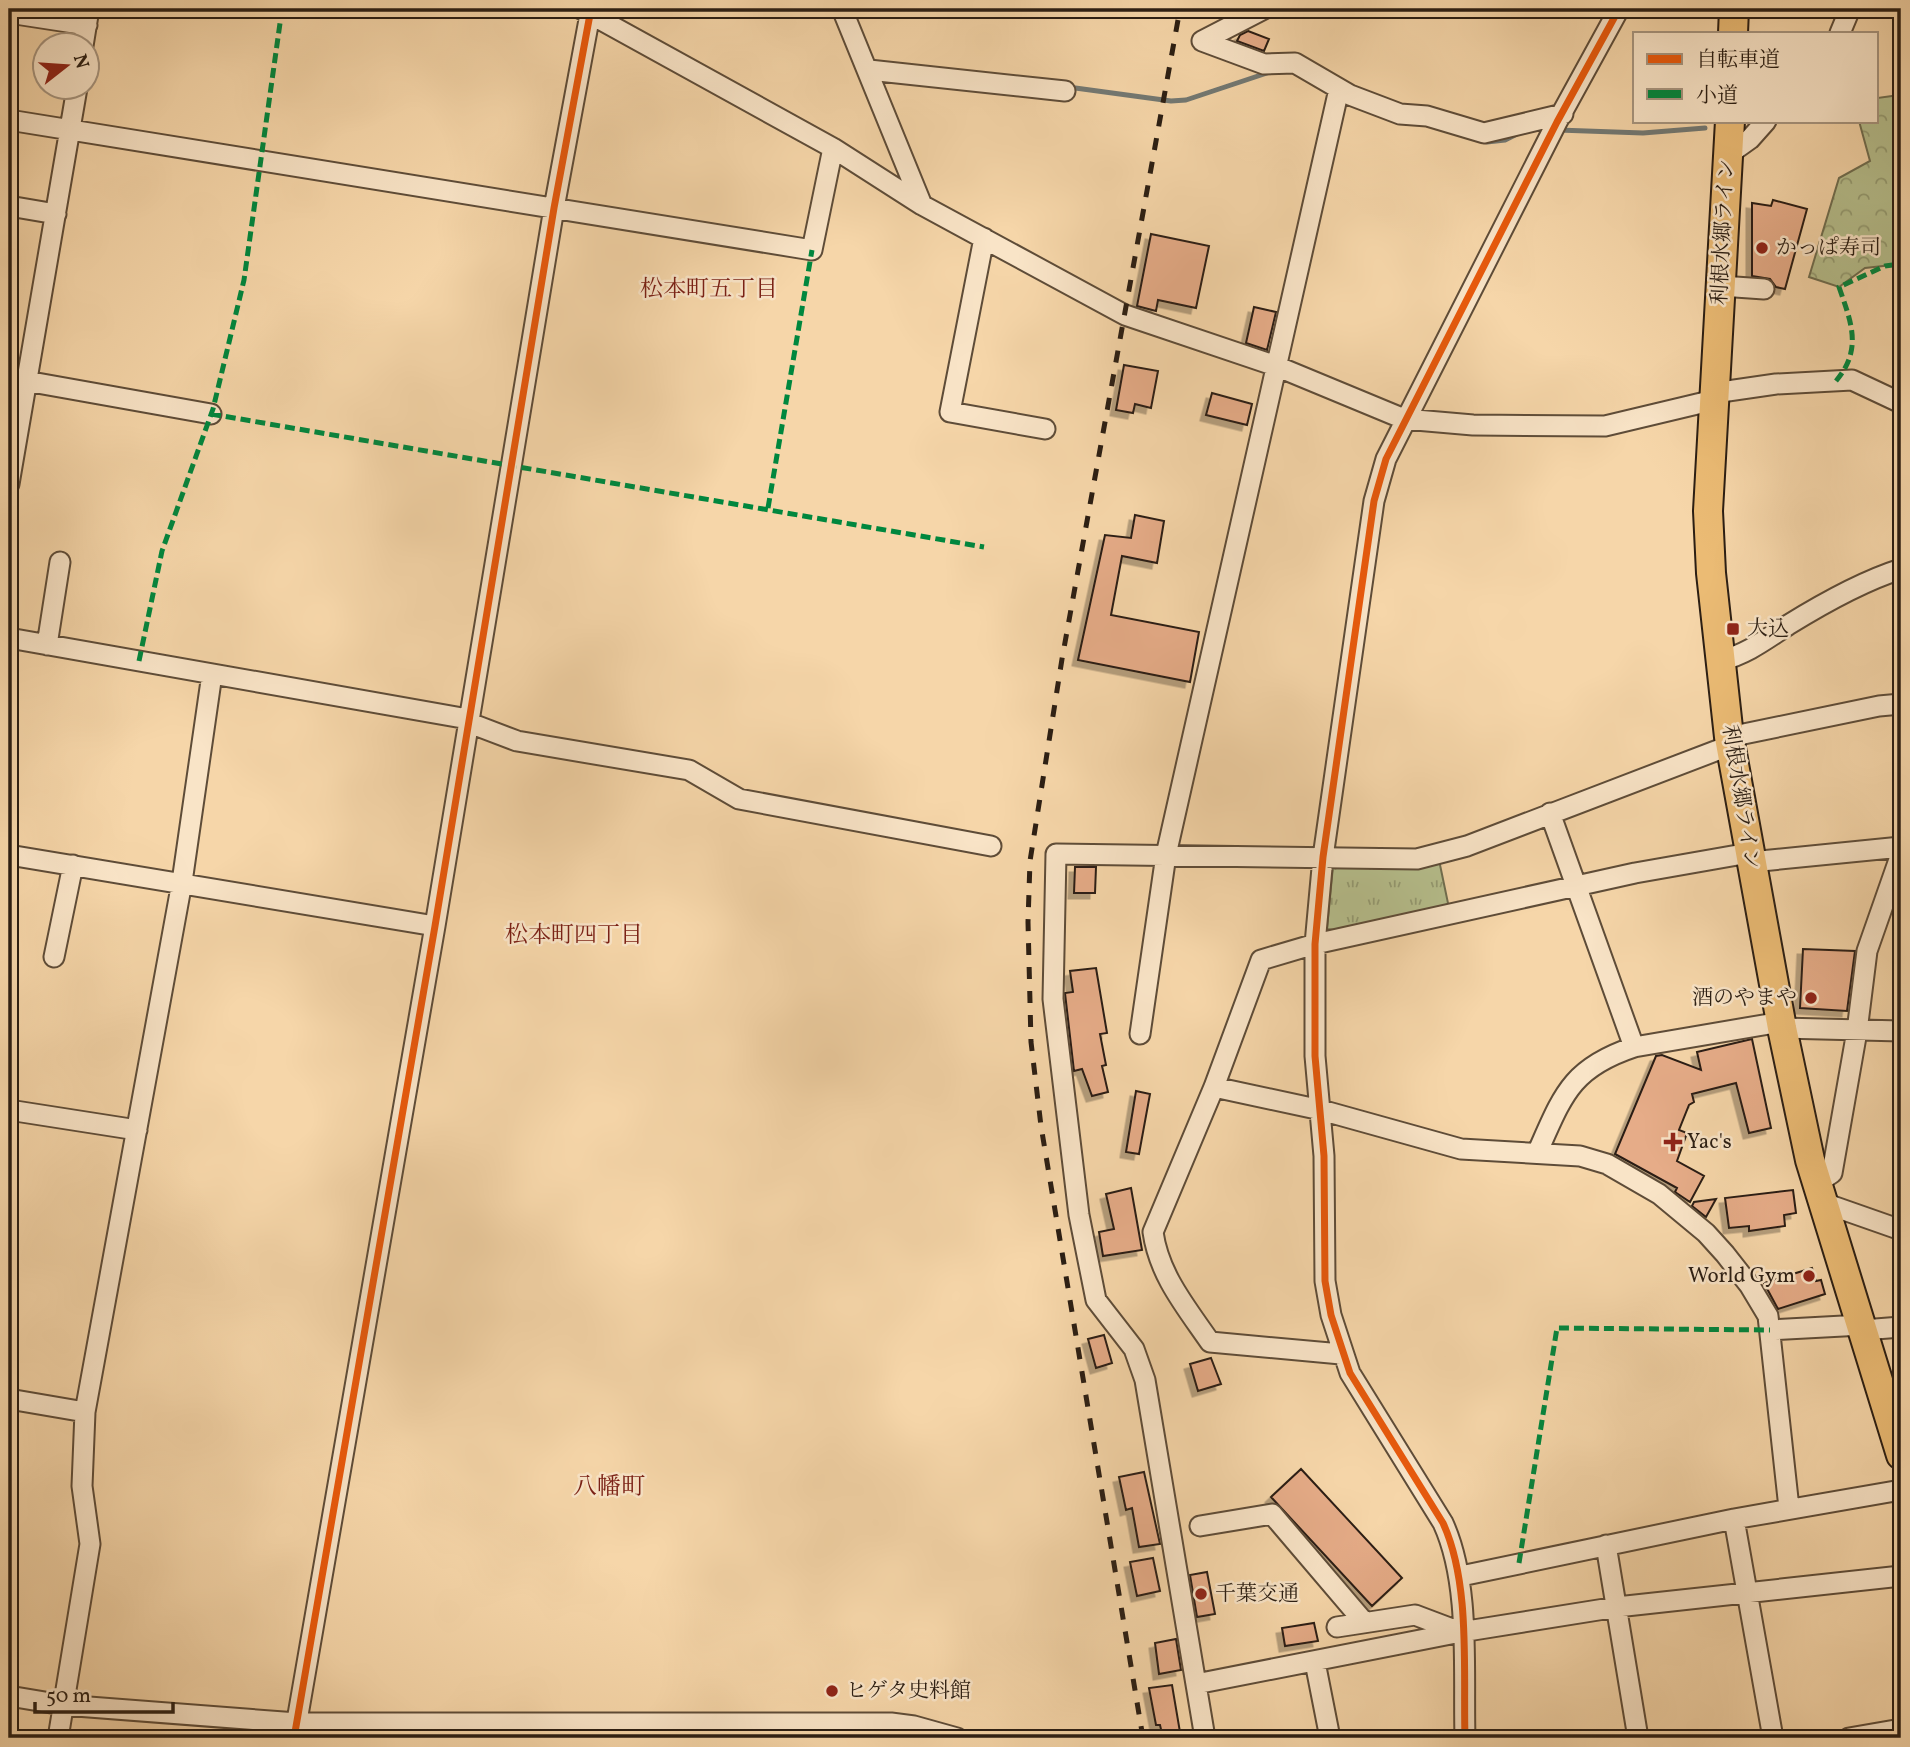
<svg xmlns="http://www.w3.org/2000/svg" width="1910" height="1747" font-family="Vollkorn,'Noto Serif JP',serif">
	<style>
		.forest { fill: url(#forest-crowns); stroke: #706e50; stroke-width: 2 }
		.park { fill: url(#park-tufts); stroke: #706e50; stroke-width: 2 }
		.lines { fill: none; stroke-linecap: round; stroke-linejoin: round }
		.stream { stroke: #737974; stroke-width: 5 }
		.building { fill: #e6ac88; stroke: #2b1e13; stroke-width: 2; filter: url(#shadow) }
		.minor-casing { stroke: #5e4c38; stroke-width: 23 }
		.highway-casing { stroke: #2b1e13; stroke-width: 32 }
		.minor { stroke: #f9e4c7; stroke-width: 19 }
		.highway { stroke: #ebbb74; stroke-width: 28 }
		.rail { stroke: #2b1e13; stroke-width: 5; stroke-dasharray: 12 12; stroke-linecap: butt }
		.quiet { stroke: #00873e; stroke-width: 5; stroke-dasharray: 10 5; stroke-linecap: butt }
		.cycleway-casing { stroke: #f9e4c7; stroke-width: 11 }
		.cycleway { stroke: #e8590c; stroke-width: 7 }
		.poi-dot { fill: #8f2418; stroke: #f9e4c7; stroke-width: 2.5 }
		.labels { text-anchor: middle; dominant-baseline: central; stroke-width: 5; stroke-linejoin: round; paint-order: stroke }
		.street-label { font-size: 21px; fill: #2b1e13; stroke: #f9e4c7 }
		.poi-label { font-size: 21px; fill: #2b1e13; stroke: #f9e4c7; text-anchor: start }
		.neighbourhood-label { font-size: 23px; fill: #7a1f14; stroke: #f9e4c7 }
		.quarter-label { font-size: 24px; fill: #7a1f14; stroke: #f9e4c7 }
	</style>
	<defs>
		<pattern id="forest-crowns" width="20" height="18" patternUnits="userSpaceOnUse" patternTransform="scale(1.75)"><rect width="20" height="18" fill="#b6bf8d"/><path d="M2 6a3 3 0 1 1 6 0M12 15a3 3 0 1 1 6 0" fill="none" stroke="#949b72"/></pattern>
		<pattern id="park-tufts" width="24" height="20" patternUnits="userSpaceOnUse" patternTransform="scale(1.75)"><rect width="24" height="20" fill="#b6bf8d"/><path d="M3 7l-1-3M5 7V3M7 7l1-3M15 17l-1-3M17 17v-4M19 17l1-3" fill="none" stroke="#949b72"/></pattern>
		<filter id="shadow"><feDropShadow dx="-5.5" dy="5.5" stdDeviation="0" flood-color="#0004"/></filter>
	</defs>
	<rect width="100%" height="100%" fill="#f6d6a9"/>
	<filter id="stains"><feTurbulence type="fractalNoise" baseFrequency=".00286" numOctaves="4"/><feColorMatrix values="0 0 0 0 .2 0 0 0 0 .09 0 0 0 0 .02 0 0 0 .5 -.17"/></filter>
	<radialGradient id="worn" r=".72"><stop offset=".6" stop-color="#630" stop-opacity="0"/><stop offset="1" stop-color="#630" stop-opacity=".3"/></radialGradient>
	<path class="forest" d="M1901 89V264L1865 268 1839 287 1809 277 1839 178 1870 161 1859 121H1877V98L1899 95Z"/>
	<path class="park" d="M1439 860 1449 908 1349 932 1327 929 1333 866Z"/>
	<g class="lines">
		<path class="stream" d="M1068 87 1171 101 1186 100 1270 72
			M1558 130 1643 133 1705 128
			M1487 142 1505 140 1517 134"/>
	</g>
	<path class="building" d="M1248 31 1269 39 1264 51 1237 41 1240 35Z
		M1773 200 1807 209 1785 289 1776 287 1770 279 1752 276V203L1771 206Z
		M1151 234 1209 246 1196 308 1158 300 1156 311 1137 306Z
		M1254 307 1276 312 1267 350 1246 343Z
		M1124 365 1158 371 1151 408 1135 404 1133 413 1116 410Z
		M1212 393 1252 404 1247 425 1206 415Z
		M1135 515 1164 521 1157 563 1122 556 1111 615 1199 632 1190 682 1078 660 1105 535 1131 538Z
		M1075 867H1096L1095 893H1074Z
		M1803 949 1855 951 1847 1011 1800 1008Z
		M1096 968 1107 1033 1100 1034 1106 1065 1102 1066 1108 1092 1092 1096 1082 1069 1074 1071 1065 993 1073 992 1070 971Z
		M1752 1039 1771 1128 1749 1133 1736 1083 1692 1094 1694 1102 1689 1105 1679 1130 1687 1133 1677 1161 1704 1176 1690 1202 1675 1192 1677 1188 1615 1154 1656 1056 1662 1055 1701 1070 1697 1052Z
		M1136 1091 1150 1094 1139 1154 1126 1152Z
		M1131 1188 1142 1250 1103 1256 1099 1232 1114 1229 1106 1194Z
		M1793 1190 1796 1213 1784 1215 1785 1226 1749 1231V1226L1729 1228 1725 1198Z
		M1716 1199 1706 1217 1692 1206 1694 1202Z
		M1812 1268 1816 1281 1821 1280 1825 1294 1778 1309 1764 1283Z
		M1104 1335 1112 1363 1096 1368 1088 1339Z
		M1211 1358 1221 1384 1198 1391 1190 1364Z
		M1301 1469 1402 1578 1372 1606 1271 1497Z
		M1144 1472 1160 1544 1139 1547 1132 1508 1126 1510 1119 1477Z
		M1153 1558 1160 1591 1137 1596 1130 1562Z
		M1207 1572 1215 1614 1197 1617 1190 1575Z
		M1314 1623 1318 1641 1285 1646 1282 1628Z
		M1176 1639 1181 1670 1159 1674 1155 1643Z
		M1172 1685 1181 1738H1163L1160 1725H1156L1149 1688Z"/>
	<g class="lines">
		<defs>
			<path id="minor" d="M581 9 833 148 922 205 1125 315 1276 366 1404 419 1473 425 1605 426 1714 400
				M842 9 922 205
				M1264 9 1202 41 1264 64 1295 63 1350 95 1400 114 1427 116 1484 133 1563 114
				M9 13 87 25
				M1840 33 1850 9
				M83 46 89 9
				M869 70 1065 91
				M9 120 812 250 833 148
				M1729 154 1750 139 1766 121
				M9 206 56 214
				M984 238 950 412 1045 429
				M1721 286 1764 289
				M9 378 211 414
				M1714 393 1776 384 1852 380 1901 403
				M9 484 77 88
				M9 638 468 719
				M47 645 60 562
				M1720 661C1747 654 1765 640 1788 625 1822 604 1863 581 1901 569
				M467 722 517 741 689 770 739 799 991 846
				M1729 737 1879 706 1901 704
				M1550 813 1634 1047
				M9 855 435 926
				M1751 862 1901 847
				M54 957 73 865
				M1782 1028 1901 1031
				M1140 1034 1166 855 1339 89
				M1214 1087 1321 1110 1461 1149 1580 1156 1607 1164 1659 1194 1706 1233 1725 1254 1750 1286 1768 1316 1789 1508
				M9 1110 137 1130
				M1538 1151C1563 1095 1571 1068 1634 1047L1781 1022
				M1817 1183 1832 1173 1857 1031 1867 951 1901 854
				M1824 1203 1901 1230
				M1770 1330 1862 1325
				M1863 1330 1901 1327
				M1341 1354 1210 1342C1186 1307 1159 1275 1153 1232L1214 1087 1261 960 1315 944 1635 873 1749 853
				M9 1399 85 1412
				M1734 1519 1773 1738
				M1200 1526 1272 1514 1364 1622
				M1606 1545 1638 1738
				M1461 1576 1734 1519 1901 1490
				M1337 1627 1415 1615 1460 1632
				M1315 1662 1330 1738
				M1196 1684 1461 1632 1617 1607 1901 1576
				M9 1696 63 1705 297 1723H891L914 1726 957 1738
				M58 1738 90 1544 82 1486 85 1412 182 882 212 674
				M294 1738 435 926 554 208 591 9
				M1205 1738 1145 1380 1134 1349 1096 1300 1079 1215 1053 999 1056 854 1417 859 1467 846 1731 745
				M1465 1738C1463 1671 1471 1584 1443 1523L1350 1373 1331 1315 1325 1281 1324 1156 1315 1056V944L1323 857 1374 501 1386 459 1557 122 1619 9
				M1849 1738 1901 1729"/>
			<path id="highway" d="M1733 33 1734 9
				M1730 121 1708 511 1711 573 1729 737 1782 1028 1810 1160 1901 1455"/>
		</defs>
		<use href="#minor" class="minor-casing"/>
		<use href="#highway" class="highway-casing"/>
		<use href="#minor" class="minor"/>
		<use href="#highway" class="highway"/>
		<path class="rail" d="M1143 1738 1041 1126 1031 1042 1028 922 1030 861 1062 659 1180 9"/>
		<path class="quiet" d="M1836 381C1863 349 1851 322 1839 287L1885 266 1901 264
			M211 414 984 547
			M768 508 812 250
			M139 661 162 551 213 409 244 280 282 9
			M1519 1563 1557 1328 1770 1330"/>
		<defs>
			<path id="cycleway" d="M294 1738 435 926 554 208 591 9
				M1465 1738C1463 1671 1471 1584 1443 1523L1350 1373 1331 1315 1325 1281 1324 1156 1315 1056V944L1323 857 1374 501 1386 459 1557 122 1619 9"/>
		</defs>
		<use href="#cycleway" class="cycleway-casing"/>
		<use href="#cycleway" class="cycleway"/>
	</g>
	<g class="poi-dot">
		<circle cx="1762" cy="248" r="7"/>
		<rect x="1726" y="622" width="14" height="14" rx="3.5"/>
		<circle cx="1811" cy="998" r="7"/>
		<path d="M1669.5 1131.5h7v7h7v7h-7v7h-7v-7h-7v-7h7z"/>
		<circle cx="1809" cy="1276" r="7"/>
		<circle cx="1201" cy="1594" r="7"/>
		<circle cx="832" cy="1691" r="7"/>
	</g>
	<g class="labels">
		<g class="street-label">
			<text transform="translate(1724 232) rotate(-87)">利根水郷ライン</text>
			<text transform="translate(1740 797) rotate(81)">利根水郷ライン</text>
		</g>
		<g class="poi-label">
			<text x="1776" y="248">かっぱ寿司</text>
			<text x="1747" y="629">大込</text>
			<text x="1797" y="998" text-anchor="end">酒のやまや</text>
			<text x="1687" y="1142">Yac's</text>
			<text x="1795" y="1276" text-anchor="end">World Gym</text>
			<text x="1215" y="1594">千葉交通</text>
			<text x="846" y="1691">ヒゲタ史料館</text>
		</g>
		<g class="neighbourhood-label">
			<text x="709" y="290">松本町五丁目</text>
			<text x="574" y="936">松本町四丁目</text>
		</g>
		<g class="quarter-label">
			<text x="609" y="1488">八幡町</text>
		</g>
	</g>
	<rect width="1910" height="1747" fill="none" stroke="#f6d6a9" stroke-width="35"/>
	<rect x="10" y="10" width="1889" height="1726" fill="none" stroke="#2b1e13" stroke-width="3.5"/>
	<rect x="18" y="18" width="1875" height="1712" fill="none" stroke="#2b1e13" stroke-width="2"/>
	<rect x="1633" y="32" width="245" height="91" fill="#f9e4c7" stroke="#a7957f" stroke-width="2"/>
	<rect x="1647" y="54" width="35" height="10" fill="#e8590c" stroke="#a7957f" stroke-width="2"/>
	<text x="1696" y="66" font-size="21" fill="#2b1e13">自転車道</text>
	<rect x="1647" y="89" width="35" height="10" fill="#00873e" stroke="#a7957f" stroke-width="2"/>
	<text x="1696" y="102" font-size="21" fill="#2b1e13">小道</text>
	<g transform="translate(66 66) rotate(73)"><circle r="33" fill="#f9e4c7" stroke="#a7957f" stroke-width="2"/>
	<path d="M0-5L12 26L0 18L-12 26Z" fill="#8f2418"/>
	<text y="-10" font-size="19" font-weight="bold" text-anchor="middle" fill="#2b1e13">N</text>
	</g>
	<path d="M35 1702v10h138v-10" fill="none" stroke="#2b1e13" stroke-width="3.5"/>
	<text x="46" y="1702" font-size="21" fill="#2b1e13" stroke="#f9e4c7" stroke-width="5" paint-order="stroke">50 m</text>
	<rect width="100%" height="100%" filter="url(#stains)"/>
	<rect width="100%" height="100%" fill="url(#worn)"/>
</svg>
